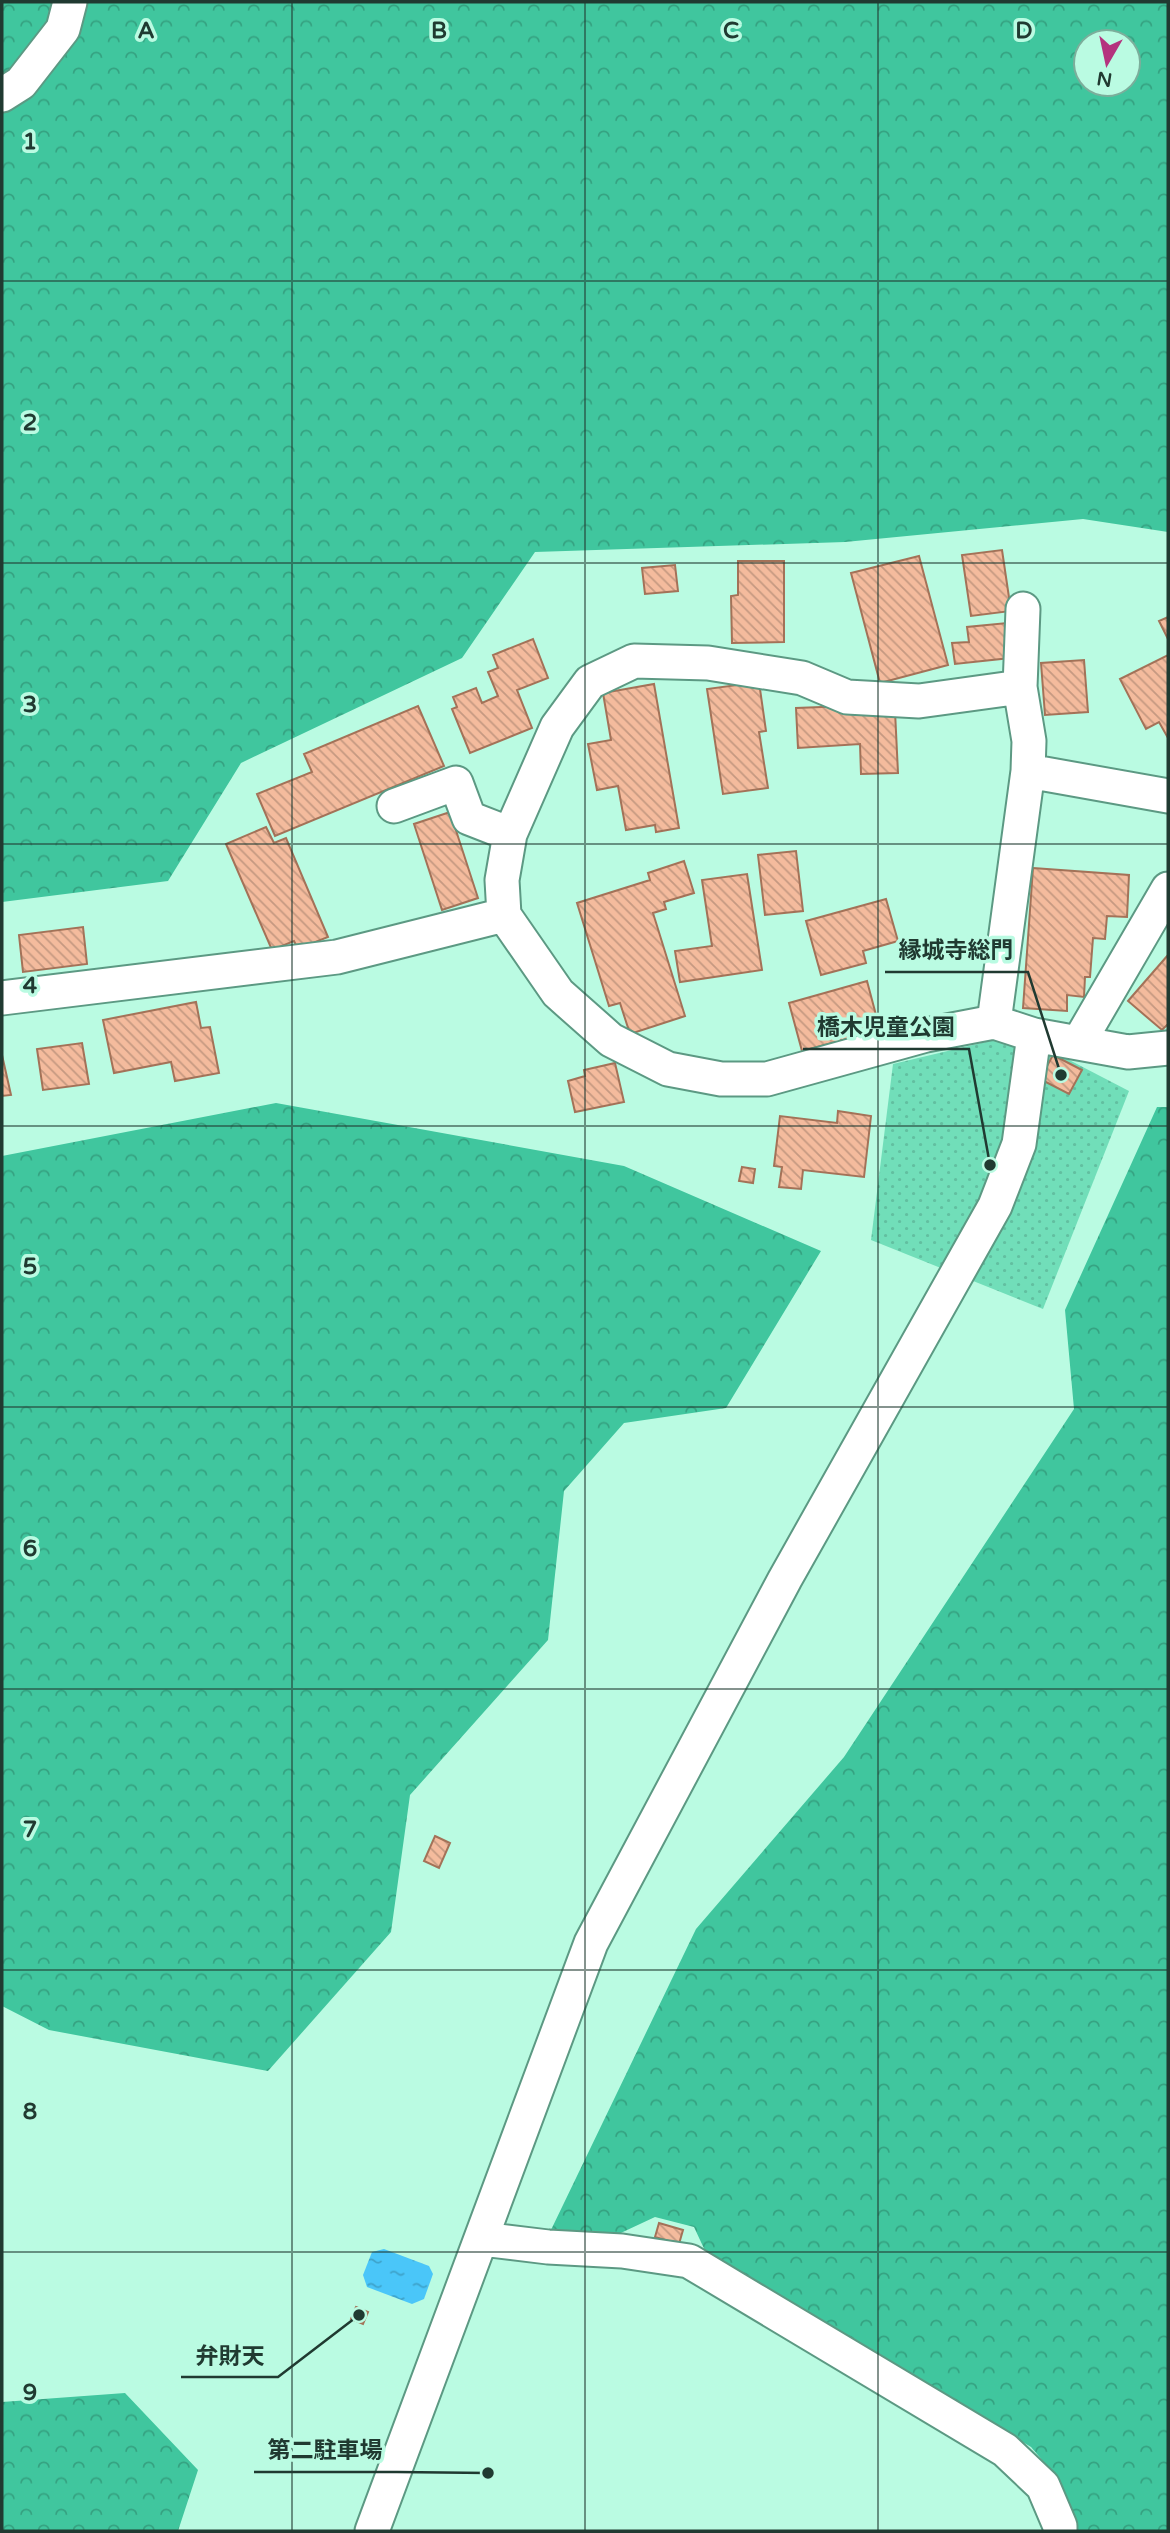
<svg xmlns="http://www.w3.org/2000/svg" width="1170" height="2533" font-family="'Varela Round','Noto Sans JP',sans-serif">
	<style>
		.forest { fill: url(#forest-crowns); fill-rule: evenodd }
		.park { fill: url(#park-dots) }
		.water { fill: url(#water-ripples) }
		.building { fill: url(#building-back-hatch); stroke: #a37258; stroke-width: 2 }
		.lines { fill: none; stroke-linecap: round; stroke-linejoin: round }
		.street-casing { stroke: #5c9983; stroke-width: 37 }
		.street { stroke: #fff; stroke-width: 33 }
		.grid { fill: none; stroke: #203a31; stroke-width: 2; stroke-opacity: 0.55 }
		.grid-label { font-size: 23px; text-anchor: middle; font-weight: bold; fill: #203a31; stroke: #bafbe2; stroke-width: 7; stroke-linejoin: round; paint-order: stroke }
		.leader { fill: none; stroke: #203a31; stroke-width: 2.5 }
		.callout-dot { fill: #203a31; stroke: #bafbe2; stroke-width: 2.5 }
		.callout-label { font-size: 23px; text-anchor: middle; font-weight: bold; fill: #203a31; stroke: #bafbe2; stroke-width: 7; stroke-linejoin: round; paint-order: stroke }
	</style>
	<defs>
		<pattern id="forest-crowns" width="20" height="18" patternUnits="userSpaceOnUse" patternTransform="scale(1.75)"><rect width="20" height="18" fill="#40c69e"/><path d="M2 6a3 3 0 1 1 6 0M12 15a3 3 0 1 1 6 0" fill="none" stroke="#35a281"/></pattern>
		<pattern id="park-dots" width="8" height="8" patternUnits="userSpaceOnUse" patternTransform="scale(1.75)"><rect width="8" height="8" fill="#71deb9"/><path d="M2 2h.1M6 6h.1" fill="none" stroke="#62bfa0" stroke-width="1.8" stroke-linecap="round"/></pattern>
		<pattern id="water-ripples" width="26" height="14" patternUnits="userSpaceOnUse" patternTransform="scale(1.75)"><rect width="26" height="14" fill="#4ac6f9"/><path d="M2 4q2-2 4 0t4 0M15 11q2-2 4 0t4 0" fill="none" stroke="#3da2ca"/></pattern>
		<pattern id="building-back-hatch" width="6" height="6" patternUnits="userSpaceOnUse" patternTransform="scale(1.75)"><rect width="6" height="6" fill="#f4bb9d"/><path d="M-1 5l2 2M0 0l6 6M5-1l2 2" fill="none" stroke="#c59981"/></pattern>
	</defs>
	<rect width="100%" height="100%" fill="#bafbe2"/>
	<path class="forest" d="M2 2H1168V532L1083 519 845 542 535 552 462 658 241 763 168 881 2 902ZM1086 42H1128V84H1086Z
		M276 1103 624 1166 821 1251 726 1408 624 1423 564 1491 548 1640 410 1795 391 1932 268 2071 49 2030 2 2006V1156Z
		M1157 1107H1168V2531H1074L1054 2474 1031 2447 707 2255 694 2227 655 2217 610 2238 550 2232 696 1929 844 1757 1074 1409 1065 1310Z
		M125 2393 198 2470 178 2531H2V2402Z"/>
	<path class="park" d="M998 1039 1048 1049 1129 1091 1043 1309 871 1240 893 1064Z"/>
	<path class="water" d="M384 2249 429 2266 433 2274 424 2299 412 2304 367 2287 363 2275 372 2252Z"/>
	<path class="building" d="M1002 550 1011 611 971 616 962 555Z
		M919 556 948 665 880 683 851 573Z
		M738 561H784V642L732 643 731 596 738 595Z
		M675 565 678 591 645 594 642 568Z
		M1168 617V639L1159 621Z
		M1007 623 1010 658 955 664 952 643 969 642 967 627Z
		M533 639 548 678 517 690 532 728 470 753 452 709 457 707 453 697 476 688 482 703 498 696 488 672 498 668 493 655Z
		M1168 655V738L1159 722 1146 729 1120 679Z
		M1084 660 1088 712 1045 715 1041 663Z
		M759 682 766 731 759 732 768 788 723 794 707 689Z
		M654 684 679 828 656 832 655 825 626 830 618 786 597 790 588 744 611 740 603 693Z
		M418 706 444 766 275 836 257 794 312 772 304 754Z
		M848 706V714L895 711 898 773 861 774 860 744 798 748 796 708Z
		M450 812 478 898 442 910 414 824Z
		M266 827 274 843 286 838 328 937 298 949 294 941 272 950 226 844Z
		M796 851 803 911 765 915 758 855Z
		M684 861 694 893 664 902 666 909 653 913 685 1016 630 1034 620 1003 609 1006 577 903 650 880 648 873Z
		M1033 868 1129 875 1127 917 1107 916 1105 939 1093 938 1090 977H1085L1084 997 1067 995V1011L1023 1008Z
		M747 874 762 970 680 982 675 951 712 946 702 880Z
		M886 899 898 941 863 951 866 963 821 975 806 921Z
		M83 927 87 964 23 972 19 935Z
		M1168 955V1024L1162 1030 1128 1001Z
		M867 981 880 1030 802 1051 789 1003Z
		M196 1002 201 1028 210 1027 219 1073 175 1081 171 1062 114 1073 103 1020Z
		M82 1043 89 1084 43 1090 37 1049Z
		M2 1055 11 1095 2 1096Z
		M1053 1055 1082 1070 1069 1094 1040 1079Z
		M615 1063 624 1102 575 1112 568 1081 585 1076 584 1070Z
		M838 1111 871 1116 864 1177 803 1170 801 1189 779 1187 782 1167 774 1166 780 1116 837 1123Z
		M742 1167 755 1169 753 1183 739 1181Z
		M435 1836 450 1843 439 1868 424 1861Z
		M659 2223 683 2230 679 2244 655 2237Z
		M356 2307 368 2312 363 2324 351 2319Z"/>
	<g class="lines">
		<defs>
			<path id="street" d="M2 95 21 83 63 29 70 2
				M1020 687 919 701 847 697 802 678 708 663 634 661 590 682 557 727 510 834 502 880 504 915 558 993 611 1040 668 1069 721 1079H767L926 1035 994 1022 1034 1035
				M1028 771 1168 796
				M394 806 456 783 469 818 510 834
				M2 998 337 957 504 915
				M994 1022 1028 771 1029 741 1020 687 1023 609
				M1079 1042 1168 889
				M482 2239 548 2247 622 2251 689 2261 1005 2450 1043 2486 1060 2526V2531
				M372 2531 591 1943 785 1579 995 1206 1019 1144 1034 1035 1128 1052 1168 1048"/>
		</defs>
		<use href="#street" class="street-casing"/>
		<use href="#street" class="street"/>
	</g>
	<path class="grid" d="M292 2V2531M585 2V2531M878 2V2531M2 281H1168M2 563H1168M2 844H1168M2 1126H1168M2 1407H1168M2 1689H1168M2 1970H1168M2 2252H1168"/>
	<g class="grid-label">
		<text x="146" y="38">A</text>
		<text x="439" y="38">B</text>
		<text x="731" y="38">C</text>
		<text x="1024" y="38">D</text>
		<text x="30" y="149">1</text>
		<text x="30" y="430">2</text>
		<text x="30" y="712">3</text>
		<text x="30" y="993">4</text>
		<text x="30" y="1274">5</text>
		<text x="30" y="1556">6</text>
		<text x="30" y="1837">7</text>
		<text x="30" y="2119">8</text>
		<text x="30" y="2400">9</text>
	</g>
	<path class="leader" d="M1061 1075L1028 972H885M990 1165L969 1049H803M359 2315L278 2377H181M488 2473L397 2472H254"/>
	<g class="callout-dot">
		<circle cx="1061" cy="1075" r="7"/>
		<circle cx="990" cy="1165" r="7"/>
		<circle cx="359" cy="2315" r="7"/>
		<circle cx="488" cy="2473" r="7"/>
	</g>
	<g class="callout-label">
		<text x="956" y="958">縁城寺総門</text>
		<text x="886" y="1035">橋木児童公園</text>
		<text x="230" y="2364">弁財天</text>
		<text x="325" y="2458">第二駐車場</text>
	</g>
	<rect width="1170" height="2533" fill="none" stroke="#203a31" stroke-width="7"/>
	<g transform="translate(1107 63) rotate(189)"><circle r="33" fill="#bafbe2" stroke="#7cae9b" stroke-width="2"/>
	<path d="M0-5L12 26L0 18L-12 26Z" fill="#b4337e"/>
	<text y="-10" font-size="19" font-weight="bold" text-anchor="middle" fill="#203a31">N</text>
	</g>
</svg>
